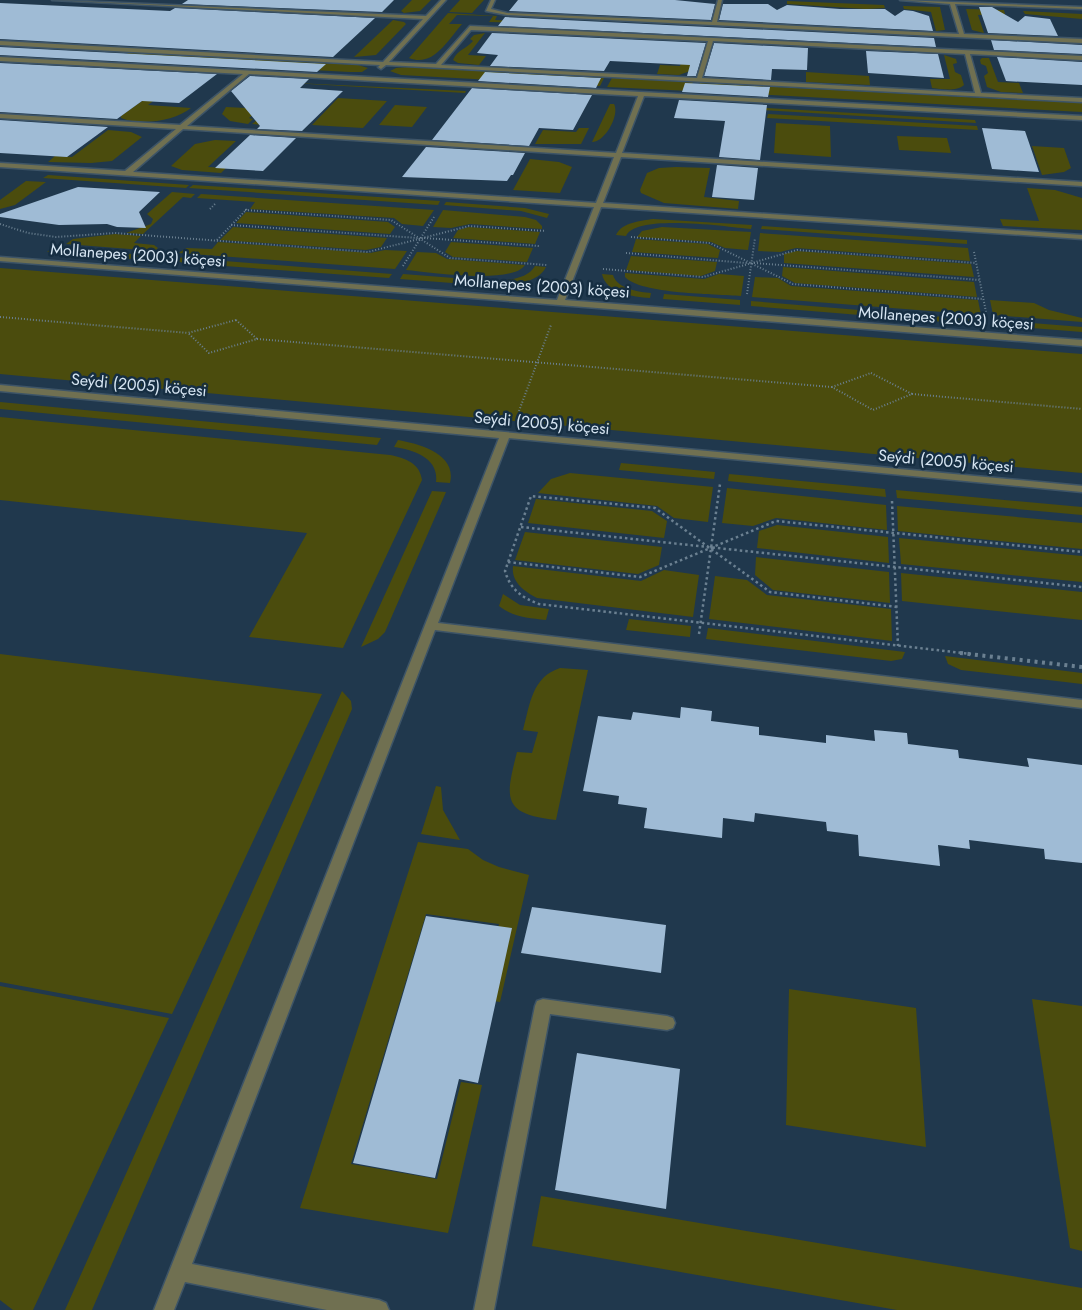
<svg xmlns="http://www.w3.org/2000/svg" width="1082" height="1310" font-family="Jost,sans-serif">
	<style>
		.green { fill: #4b4c0d }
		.building { fill: #9fbbd5 }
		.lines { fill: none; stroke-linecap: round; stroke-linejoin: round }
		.minor-casing { stroke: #3d5467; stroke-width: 3 }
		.path-far2 { stroke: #6b8091; stroke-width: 2; stroke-dasharray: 1 2; stroke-linecap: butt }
		.path-far1 { stroke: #6b8091; stroke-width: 2.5; stroke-dasharray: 2.5 3; stroke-linecap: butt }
		.path { stroke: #6b8091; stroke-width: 4; stroke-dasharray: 3 4.5; stroke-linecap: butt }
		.minor { fill: #707051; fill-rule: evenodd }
		.labels { text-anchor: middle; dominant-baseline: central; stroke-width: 5; stroke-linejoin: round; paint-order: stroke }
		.far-street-label { font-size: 16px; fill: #d6e5f2; stroke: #162e42 }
	</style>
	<rect width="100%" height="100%" fill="#20384d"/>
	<path class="green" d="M412 0H431L420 11 404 13 401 11Z
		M460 0H484L472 13 449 12Z
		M787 1 884 5 885 8 866 9 787 4Z
		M903 6 940 7 945 30 936 31 931 12 904 9Z
		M966 9 1004 10 1005 14 978 15 984 33 972 30Z
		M1023 11 1082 14V19L1025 14Z
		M448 13 497 16 495 20 570 24 489 22 493 16 457 15 449 24H462C448 40 433 68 409 58Z
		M393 20 404 22 406 24 376 55 354 57Z
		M485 33 468 55 486 56 479 65 458 63 453 60C457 50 466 49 473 41L470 39 474 35Z
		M687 43 691 60 690 71 679 75 657 74 660 65 680 66Z
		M130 52 358 65 368 68 362 72H350L118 60Z
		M944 55 956 59 957 63 953 64 955 72 961 75 964 85C956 92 942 89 932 88L930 79H950Z
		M982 58H989L998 82 1019 83 1023 93 1001 92 987 87 984 76 988 73 986 66 981 64 980 60Z
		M408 67 604 78 600 86 401 75 390 71 396 68Z
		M806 72 869 76 870 85 806 82Z
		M612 78 693 82 690 91 607 87Z
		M274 82 466 91 465 93Z
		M700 83 1082 103V112L698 91Z
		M149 96H160L148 105 191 108C175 121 141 126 121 118V116Z
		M338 98 387 101 363 128 312 125Z
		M610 104H614C620 115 605 142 592 142Z
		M696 104 975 120 976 123 695 106Z
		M395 105 427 107 412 127 379 125Z
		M226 107 320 112 276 126 252 124 258 119 253 115 249 118 253 119 248 124 230 121 222 114Z
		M768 114 977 126 978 130 767 118Z
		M776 123 830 126 831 157 774 153Z
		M579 128H589L581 144H535L543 130 576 132Z
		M108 130 131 132 142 137 112 161 91 163 48 162 55 156 72 157Z
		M897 136 947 138 951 153 899 150Z
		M215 140 236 141 208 167 226 168 221 173 182 170 171 166 195 144Z
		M1032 146 1064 148 1071 168 1064 172 1042 175Z
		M530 159 559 162 572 167 560 193 513 190Z
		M676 167 710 168 704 197 739 201 738 209 664 203 641 193 640 190 647 173 659 168Z
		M48 175 189 185 186 188 43 178Z
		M26 181 46 182 15 205 0 209V200Z
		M193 185 440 201 438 205 189 188Z
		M1027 188 1055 190 1082 198V230L1003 226 1000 219 1039 221Z
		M172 192 195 194 191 198 183 197 143 234 126 233 151 224 153 219 147 214Z
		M201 194 434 210 423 226 402 224 394 218 250 209 255 202 197 198Z
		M446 202 525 208 549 214 547 218 521 211 444 205Z
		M443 210 525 217 536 220 542 226V229L470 224 451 228 433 227Z
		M246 212 388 222 395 227 390 234 236 223Z
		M653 219 752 225 751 229C729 227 636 213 626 236L616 235C622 222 641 221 653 219Z
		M762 226 967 240V244L761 229Z
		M233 227 387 238 381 247 366 250 220 240Z
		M469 227 540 232 535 244 453 238 458 230Z
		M662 227 751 232 748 250 725 248 711 242 637 237 642 231Z
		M760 233 968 248 970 261 796 248 780 252 758 251Z
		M115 234 141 236 134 243 154 245 158 248 155 251 66 244 73 239Z
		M636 239 708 244 720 250 718 258 632 252Z
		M218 242 370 253 385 250 407 251 395 269 178 253 187 248 212 249Z
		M451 242 533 248 527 262 453 257 445 252Z
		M52 248 146 255 129 259 47 252Z
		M797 251 971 264 974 277 784 263V254Z
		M417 252 436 253 447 259 525 265C512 285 429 272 406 270Z
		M631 256 717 262 715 271 701 276 626 270Z
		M174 257 392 274 389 278 183 263 174 260Z
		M535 266 546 267C536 287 498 286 479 285L482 280C497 281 526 282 535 266Z
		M783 267 974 282 977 297 795 283 782 276Z
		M0 268 1082 354V473L0 374Z
		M625 273 704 279 719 274 744 276 741 296C716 294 640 294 625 277Z
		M403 274 467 279 465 284 400 279Z
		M602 274 613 275C617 289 639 292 651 293L650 298C633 297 606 293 602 274Z
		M755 277 778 278 791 286 978 300 981 315 752 297Z
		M664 294 740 300V305L663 299Z
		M990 300 1034 303 1049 310 1082 318V322L993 315Z
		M751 301 981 320 982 325 751 306Z
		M994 320 1082 327V332L995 325Z
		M0 402 381 438 377 445 0 409Z
		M0 417 390 455C405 458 420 463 422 480L343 648 249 637 307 533 0 500Z
		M398 440C420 444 457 454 450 483L436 482C439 458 414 450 394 447Z
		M621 463 715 472 714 479 619 470Z
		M570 473 713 487 708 522 674 518 657 506 538 493 551 479Z
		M729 474 885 489 886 497 728 481Z
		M727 488 886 505 887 530 776 518 753 526 722 523Z
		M896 490 1082 507V515L897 498Z
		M432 491 446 492 385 632 378 639 361 647Z
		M536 499 652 511 667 521 664 538 528 523Z
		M897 506 1082 523V549L898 531Z
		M777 525 888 537 889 563 757 548 759 531Z
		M525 532 662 547 659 565 638 574 515 560Z
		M899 538 1082 556V582L901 564Z
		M756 557 889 572 890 603 773 590 755 575Z
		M513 566 641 581 664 570 699 575 693 617 537 598C524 591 511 582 513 566Z
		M901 573 1082 592V620L902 601Z
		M715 576 747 580 767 595 891 609 892 641 709 619Z
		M503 594 520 605 549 609 546 620C528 618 513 617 499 606Z
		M629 619 691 626 690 637 626 630Z
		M708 628 905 652 902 659 891 661 706 639Z
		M0 654 322 694 172 1014 0 982Z
		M945 656 1082 673V684L961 670 948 664Z
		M560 668 588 670 556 820C502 814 505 799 517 752L532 753 538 732 523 730C530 704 532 677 560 668Z
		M342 691 351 701 352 709 92 1310H65Z
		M436 786 441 787 443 810 460 840 421 834Z
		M418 842 468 849 483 860 499 867 529 875 500 1002 481 999 499 924 426 914 351 1164 437 1179 461 1082 482 1085 448 1233 300 1208Z
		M0 986 169 1018 33 1310H13L0 1300Z
		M789 989 916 1008 926 1147 786 1125Z
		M1032 999 1082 1006V1251L1070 1248Z
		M541 1196 1082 1288V1310H897L532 1246Z"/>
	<path class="building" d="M188 0H394L382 12 182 4Z
		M518 0H675L715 4 711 20 509 11Z
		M0 3 170 11 175 8 375 18 333 57 0 39Z
		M723 4H768L777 10 787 5 840 9H885L895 16 904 10 913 11 929 16 933 31 719 20Z
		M979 7H992L1018 22 1025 16 1050 19 1058 36 988 33Z
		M505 17 934 38 936 47 498 26Z
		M492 33 706 43 696 76H687L690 65 610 61 604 71 490 66 498 55 477 53Z
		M991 40 1082 45V54L994 50Z
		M714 43 808 48 807 70 772 69 771 80 704 76Z
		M0 47 326 64 317 72 0 55Z
		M866 51 938 54 944 78 868 73Z
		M997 57 1082 62V85L1006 81Z
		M0 63 217 74 179 103 142 101 117 119 0 112Z
		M485 72 601 78 596 88 478 81Z
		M250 76 309 79 300 88 343 91 302 131 257 129 260 126 231 91Z
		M685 83 770 87 768 97 682 92Z
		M472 88 592 95 573 130 539 128 529 146 432 140Z
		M679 100 767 105 760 160 719 157 725 121 674 118Z
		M0 120 108 127 67 157 0 153Z
		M982 128 1025 131 1039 172 992 169Z
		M250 135 296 138 263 171 215 168Z
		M426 147 525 153 513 175H511L507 181 402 177Z
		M717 165 758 168 754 200 712 197Z
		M78 187 160 192 139 212 146 228 117 227 107 224 59 225 0 217V214Z
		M681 707 712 711 711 721 759 727V735L826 743V735L875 741 874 730 907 733 908 744 958 750 959 758 1029 767 1027 758 1082 765V863L1045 859 1044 849 969 840 970 849 938 845 940 866 859 856 858 835 827 831 826 822 755 813 754 822 723 818 722 838 644 828 647 808 618 804 619 796 583 791 598 716 631 720 633 712 680 718Z
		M532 907 666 925 661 973 521 953Z
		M426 916 512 928 478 1083 459 1079 435 1178 353 1163Z
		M577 1053 680 1069 666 1209 555 1190Z"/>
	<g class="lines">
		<defs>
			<path id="minor" d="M52 0 426 16 441 0H446L389 62 436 64 470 26 1082 56V60L970 54 981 93 1082 98V102L386 65 381 69 378 67 380 65 0 45V41L383 62 423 19ZM471 30 708 41 697 78 441 65ZM713 41 965 54 975 93 702 78Z
				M491 0H495L491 9 507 13 712 22 718 0H722L717 22 959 34 950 4 900 0 1082 7V9L955 4 964 34 1082 39V43L507 15 486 11Z
				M0 57 1082 116V120L644 96 622 153 1082 182V186L621 157 603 203 1082 235V239L601 207 565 300 1082 340V346L0 261V257L557 300 594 207 0 167V163L125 171 176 129 0 118V114L180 125 243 74 0 61ZM249 74 638 96 616 153 187 126ZM183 129 614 157 596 203 133 172Z
				M0 385 1082 486V492L509 438 438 623 1082 700V708L435 630 192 1264 379 1300 386 1303 389 1310H327L185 1282 174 1310H154L499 438 0 391Z
				M543 999 667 1016 673 1018 675 1023 673 1028 667 1030 550 1014 494 1310H474L535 1006 537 1001Z"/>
		</defs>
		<use href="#minor" class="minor-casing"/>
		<path class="path-far2" d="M210 209 216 203
			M245 210 391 220 450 258 547 265
			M0 224 28 233 56 237 115 233 368 252 469 226 546 231
			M231 225 418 238
			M631 237 710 243 793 284 983 299
			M424 238 539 246
			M217 240 247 209
			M974 252 986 312
			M626 253 747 263
			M754 263 980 280
			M403 266 434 217
			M603 269 703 277 797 250 976 263
			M747 294 755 238
			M0 317 188 333
			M236 320 257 339 209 353 188 333Z
			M257 339 832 387
			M871 373 912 394 873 410 832 387Z
			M912 394 1082 409
			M519 411 551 325"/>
		<path class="path-far1" d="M892 501 898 646
			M521 527 1082 587
			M508 562 640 577 776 521 1082 552
			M897 607 770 592 655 508 531 496 505 571C510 589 522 598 539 604L971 654
			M699 634 720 484"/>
		<path class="path" d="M960 653 1082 667"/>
		<use href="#minor" class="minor"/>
	</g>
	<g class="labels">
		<g class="far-street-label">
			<text transform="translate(138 255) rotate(4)">Mollanepes (2003) köçesi</text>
			<text transform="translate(542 286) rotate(4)">Mollanepes (2003) köçesi</text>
			<text transform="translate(946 318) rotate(4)">Mollanepes (2003) köçesi</text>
			<text transform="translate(139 385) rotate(5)">Seýdi (2005) köçesi</text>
			<text transform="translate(542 423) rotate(5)">Seýdi (2005) köçesi</text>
			<text transform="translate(946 461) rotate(5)">Seýdi (2005) köçesi</text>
		</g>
	</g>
</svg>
